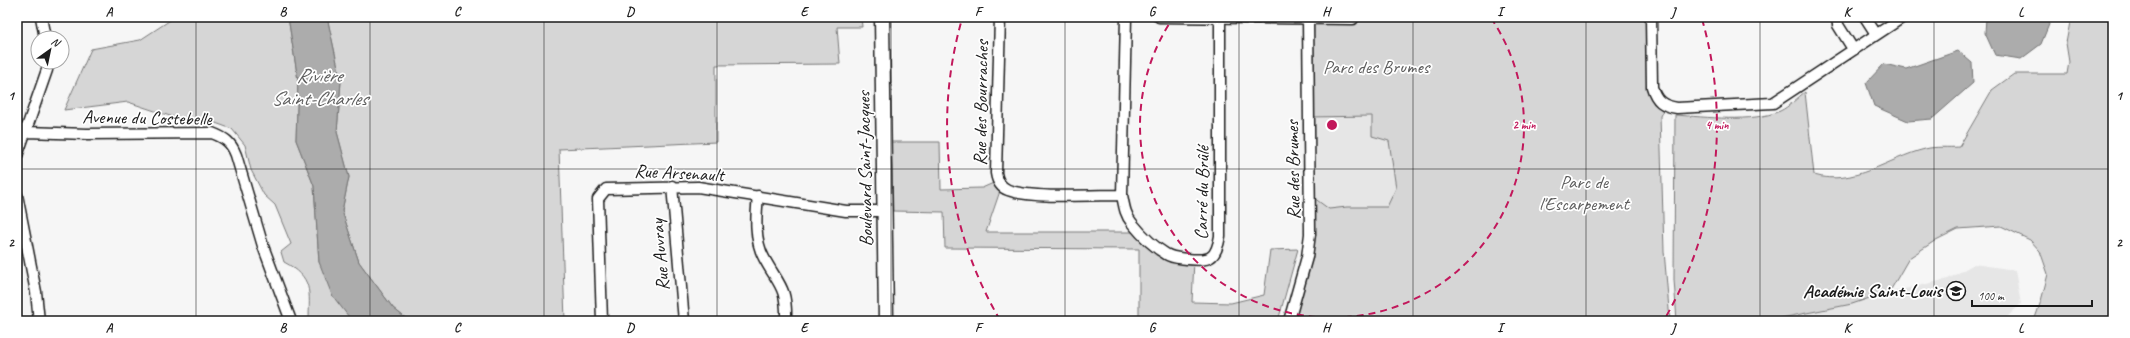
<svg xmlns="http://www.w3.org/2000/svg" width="2130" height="338" font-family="Caveat,sans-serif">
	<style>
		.built { fill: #e6e6e6 }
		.green { fill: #d6d6d6; stroke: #797979 }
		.water { fill: #acacac; stroke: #727272 }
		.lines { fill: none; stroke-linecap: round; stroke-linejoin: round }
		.street-casing { stroke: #1c1c1c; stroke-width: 13 }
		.secondary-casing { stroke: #1c1c1c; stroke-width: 17 }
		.street { stroke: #fff; stroke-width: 10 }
		.secondary { stroke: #fff; stroke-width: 14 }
		.grid { fill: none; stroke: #1c1c1c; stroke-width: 1; stroke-opacity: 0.55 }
		.ring { fill: none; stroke: #c2185b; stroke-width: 2; stroke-dasharray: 7 5 }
		.labels { text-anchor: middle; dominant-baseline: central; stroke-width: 3.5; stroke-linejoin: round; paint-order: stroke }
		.park-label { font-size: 19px; fill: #5d5d5d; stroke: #fff }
		.street-label { font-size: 19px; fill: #1c1c1c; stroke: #fff }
		.poi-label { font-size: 19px; font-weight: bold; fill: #1c1c1c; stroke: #fff; text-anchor: end }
		.water-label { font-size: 20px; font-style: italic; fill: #5d5d5d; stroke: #fff }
		.centre { fill: #c2185b; stroke: #fff; stroke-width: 2 }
		.ring-label { font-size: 12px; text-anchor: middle; font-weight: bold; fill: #c2185b; stroke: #fff; stroke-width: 3.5; stroke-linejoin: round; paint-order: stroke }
		.neatline { fill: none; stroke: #1c1c1c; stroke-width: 1.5 }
		.grid-label { font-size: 13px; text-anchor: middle; font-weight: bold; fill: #1c1c1c }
	</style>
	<rect width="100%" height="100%" fill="#f6f6f6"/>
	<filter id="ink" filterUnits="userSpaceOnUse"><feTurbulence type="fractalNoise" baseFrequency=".025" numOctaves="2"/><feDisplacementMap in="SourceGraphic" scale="8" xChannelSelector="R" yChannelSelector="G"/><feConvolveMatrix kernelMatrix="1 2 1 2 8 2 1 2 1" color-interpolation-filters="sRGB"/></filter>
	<g filter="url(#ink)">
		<path class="built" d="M1504 114 1405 269 1310 195 1309 117Z
			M1974 264 2015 270 2021 304 2006 318 2007 321H1765L1948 279Z"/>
		<path class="green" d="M175 17H288L298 80 296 140 314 186 319 262 352 321H309C309 291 314 278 284 262L281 252 291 244 275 205 264 195 251 170 245 145 232 129 210 121H185L128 102 64 110 91 49 140 40Z
			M327 17H861L862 27H837L840 64 716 65V142L559 149 565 321H409L393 308 359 262 342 211 349 177 337 132 341 81Z
			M1651 17 1652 87 1665 106 1660 116 1664 251 1670 321H1289L1303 268 1310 195 1329 209 1347 207H1387L1396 188 1389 141 1372 136V116L1309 117 1308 18Z
			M2071 17H2113V321H2034L2041 301 2048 274 2040 251 2030 240 2001 226 1958 229 1936 240 1909 258 1890 291 1852 304 1766 321H1677L1674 280 1675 115C1706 117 1752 123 1780 111 1789 107 1798 97 1805 92L1814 175C1854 187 1888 158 1925 149 1936 146 1948 148 1959 147L1992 90 2014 74H2067L2069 62 2066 43Z
			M891 142H940L941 189 982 188 998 181 1001 188 986 232H1141L1156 247 1194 260 1192 302 1231 303 1264 295 1270 250 1298 249 1278 321H1139V249L945 248 944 212 893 211Z"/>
		<path class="water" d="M288 17H327L341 81 337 132 349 177 342 211 359 262 393 308 409 321H352L332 295 319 262 314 186 296 140 298 80Z
			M1986 17H2052L2041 44 2021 59 1995 55 1985 33Z
			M1958 51 1972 63 1973 83 1932 119 1908 121 1874 106 1866 83 1884 64 1906 69Z"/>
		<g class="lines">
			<defs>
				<path id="street" d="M41 17 45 38
					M1000 17 996 173C997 180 1000 187 1008 190 1033 199 1094 195 1122 195
					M1126 17 1122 195C1124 205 1125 215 1132 223 1141 234 1154 247 1166 254 1172 258 1180 258 1187 259 1209 261 1216 260 1220 236V17
					M1159 17 1353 19
					M1651 17 1652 87C1656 101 1663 106 1677 108L1773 103 1903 17
					M1837 17 1838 25 1853 49
					M1865 17 1876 34
					M17 128 27 132 87 134 212 133C225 138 231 142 236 155L263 246 291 321
					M17 156 47 70 48 62
					M672 186 684 321
					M17 195 36 292 39 321
					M758 196C756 215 754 240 764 258 779 286 787 286 786 321
					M602 321 598 199 606 189 698 187 846 211H884
					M1289 321 1307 257 1310 234 1308 17"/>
				<path id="secondary" d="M882 17 886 321"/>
			</defs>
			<use href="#street" class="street-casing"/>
			<use href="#secondary" class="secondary-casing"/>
			<use href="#street" class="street"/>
			<use href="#secondary" class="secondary"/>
		</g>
	</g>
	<path class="grid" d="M196 17V321M370 17V321M544 17V321M717 17V321M891 17V321M1065 17V321M1239 17V321M1413 17V321M1586 17V321M1760 17V321M1934 17V321M17 169H2113"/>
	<g class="ring">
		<path d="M1491 18A192 192 0 1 1 1173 18"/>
		<path d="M1000 320A385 385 0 0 1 962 19M1702 19A385 385 0 0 1 1664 320"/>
	</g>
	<defs>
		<symbol id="school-ring" viewBox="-11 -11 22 22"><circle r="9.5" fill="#fff" stroke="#1c1c1c" stroke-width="1.5"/><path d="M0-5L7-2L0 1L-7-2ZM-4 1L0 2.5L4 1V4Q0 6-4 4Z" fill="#1c1c1c"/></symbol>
	</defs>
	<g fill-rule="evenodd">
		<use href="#school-ring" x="1945" y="280" width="22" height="22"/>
	</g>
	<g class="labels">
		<g class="park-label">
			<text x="1376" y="67">Parc des Brumes</text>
			<text x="1584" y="182">Parc de<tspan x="1584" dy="22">l'Escarpement</tspan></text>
		</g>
		<g class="street-label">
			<text transform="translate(981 103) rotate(-89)">Rue des Bourraches</text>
			<text transform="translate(147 118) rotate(1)">Avenue du Costebelle</text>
			<text transform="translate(865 169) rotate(-91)">Boulevard Saint-Jacques</text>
			<text transform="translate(1293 170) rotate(-91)">Rue des Brumes</text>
			<text transform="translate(679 173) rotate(3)">Rue Arsenault</text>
			<text transform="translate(1202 193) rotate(-89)">Carré du Brûlé</text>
			<text transform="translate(660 255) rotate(-95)">Rue Auvray</text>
		</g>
		<g class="poi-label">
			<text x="1942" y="291">Académie Saint-Louis</text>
		</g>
		<g class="water-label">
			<text x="319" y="75">Rivière<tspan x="319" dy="23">Saint-Charles</tspan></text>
		</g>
	</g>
	<circle cx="1332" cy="125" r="6" class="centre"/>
	<g class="ring-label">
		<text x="1524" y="129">2 min</text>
		<text x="1717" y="129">4 min</text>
	</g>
	<rect width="2130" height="338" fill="none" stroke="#fff" stroke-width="44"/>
	<g transform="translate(50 50) rotate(33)"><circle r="19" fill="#ffffff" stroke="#a4a4a4"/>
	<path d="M0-3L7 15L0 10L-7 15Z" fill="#1c1c1c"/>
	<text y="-6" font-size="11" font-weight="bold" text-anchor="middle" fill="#1c1c1c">N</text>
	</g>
	<path d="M1972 300v6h120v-6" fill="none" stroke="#1c1c1c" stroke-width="2"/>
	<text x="1978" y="300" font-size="12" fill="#1c1c1c" stroke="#ffffff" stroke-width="3" paint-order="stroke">100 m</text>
	<rect x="22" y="22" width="2086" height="294" class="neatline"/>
	<g class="grid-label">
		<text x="109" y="16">A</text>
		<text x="283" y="16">B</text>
		<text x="457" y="16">C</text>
		<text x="630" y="16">D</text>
		<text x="804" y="16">E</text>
		<text x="978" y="16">F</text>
		<text x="1152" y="16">G</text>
		<text x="1326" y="16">H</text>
		<text x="1500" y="16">I</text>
		<text x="1673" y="16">J</text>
		<text x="1847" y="16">K</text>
		<text x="2021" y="16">L</text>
		<text x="11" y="100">1</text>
		<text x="2119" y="100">1</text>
		<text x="11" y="247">2</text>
		<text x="2119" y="247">2</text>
		<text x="109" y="332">A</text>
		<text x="283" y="332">B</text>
		<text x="457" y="332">C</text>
		<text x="630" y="332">D</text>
		<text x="804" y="332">E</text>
		<text x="978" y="332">F</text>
		<text x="1152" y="332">G</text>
		<text x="1326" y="332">H</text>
		<text x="1500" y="332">I</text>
		<text x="1673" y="332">J</text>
		<text x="1847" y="332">K</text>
		<text x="2021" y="332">L</text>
	</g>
</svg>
